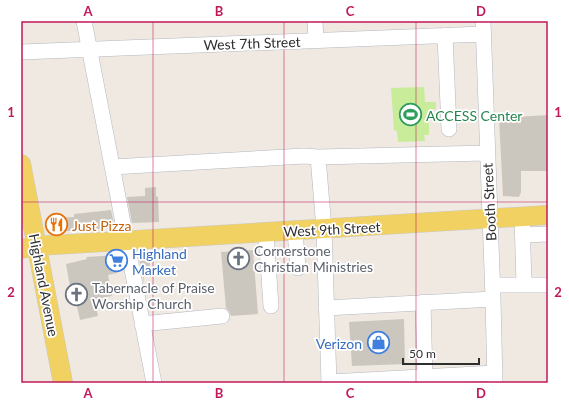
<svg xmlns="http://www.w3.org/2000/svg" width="569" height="404" font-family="Lato,sans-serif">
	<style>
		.pitch { fill: #c9ec9a }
		.building { fill: #cbc7bf }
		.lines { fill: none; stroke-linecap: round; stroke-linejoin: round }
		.minor-casing { stroke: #b4b7c1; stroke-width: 16 }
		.major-casing { stroke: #c9c9c9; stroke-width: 20 }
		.minor { stroke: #fff; stroke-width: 15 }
		.major { stroke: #f2d163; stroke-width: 19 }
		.grid { fill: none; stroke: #c2185b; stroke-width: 1; stroke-opacity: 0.55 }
		.labels { text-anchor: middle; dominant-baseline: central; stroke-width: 3.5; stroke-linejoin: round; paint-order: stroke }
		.street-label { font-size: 14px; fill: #2e2e2e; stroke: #fff }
		.leisure-label { font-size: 14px; fill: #27864d; stroke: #fff; text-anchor: start }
		.food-label { font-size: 14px; fill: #c56008; stroke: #fff; text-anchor: start }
		.worship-label { font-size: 14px; fill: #5b616d; stroke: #fff; text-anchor: start }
		.shop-label { font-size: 14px; fill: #366cbe; stroke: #fff; text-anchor: start }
		.neatline { fill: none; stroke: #c2185b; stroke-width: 1.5 }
		.grid-label { font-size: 13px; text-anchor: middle; font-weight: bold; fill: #c2185b }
	</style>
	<rect width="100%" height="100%" fill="#efe9e1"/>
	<path class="pitch" d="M424 87 425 102H436V109L429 110V135H424L425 141 398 142 397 131 394 130 391 88Z"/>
	<path class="building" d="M548 115V171H521V192L519 197 503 196 499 118Z
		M156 187V197L158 196 159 222 132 223 127 197 145 196V188Z
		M111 210 115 228 53 232 50 218 74 217V214Z
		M253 250 258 314 231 316 229 311 226 308 221 252Z
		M138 253H149L150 266H143L144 283Z
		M120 255 122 263 115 264 117 273 108 275 112 296 95 299 98 316 80 320 76 302 73 303 66 264 87 259 86 257Z
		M404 319 405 364 352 366 349 322Z"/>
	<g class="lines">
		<defs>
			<path id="minor" d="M84 21 154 383
				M315 21 316 40
				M483 21 493 299 495 383
				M445 35 449 129
				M21 52 483 34
				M318 157 324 229 329 383
				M112 167 304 156 318 157 487 153
				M522 217 524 285H548
				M295 231 298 268
				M266 233 271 306
				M522 235 548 234
				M493 285H524
				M423 302 425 377
				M326 308 493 299
				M142 324 222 316
				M329 382 495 373"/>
			<path id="major" d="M21 164 63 383
				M21 249 37 246 548 215"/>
		</defs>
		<use href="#minor" class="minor-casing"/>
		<use href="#major" class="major-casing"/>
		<use href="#minor" class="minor"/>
		<use href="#major" class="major"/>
	</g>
	<path class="grid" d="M153 21V383M284 21V383M416 21V383M21 202H548"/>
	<defs>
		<symbol id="stadium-ring" viewBox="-11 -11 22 22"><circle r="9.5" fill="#fff" stroke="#2e9e5b" stroke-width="1.5"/><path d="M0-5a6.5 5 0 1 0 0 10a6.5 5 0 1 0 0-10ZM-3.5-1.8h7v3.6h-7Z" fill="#2e9e5b"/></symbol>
		<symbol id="restaurant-ring" viewBox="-11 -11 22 22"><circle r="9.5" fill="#fff" stroke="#e8710a" stroke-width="1.5"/><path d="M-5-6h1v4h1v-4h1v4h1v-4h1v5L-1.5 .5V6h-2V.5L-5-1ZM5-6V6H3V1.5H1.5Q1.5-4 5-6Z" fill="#e8710a"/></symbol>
		<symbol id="church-ring" viewBox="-11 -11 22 22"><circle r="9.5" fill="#fff" stroke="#6b7280" stroke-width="1.5"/><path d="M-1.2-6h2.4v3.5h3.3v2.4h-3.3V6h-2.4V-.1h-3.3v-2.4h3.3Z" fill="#6b7280"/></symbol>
		<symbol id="supermarket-ring" viewBox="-11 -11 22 22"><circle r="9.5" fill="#fff" stroke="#3f7fe0" stroke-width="1.5"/><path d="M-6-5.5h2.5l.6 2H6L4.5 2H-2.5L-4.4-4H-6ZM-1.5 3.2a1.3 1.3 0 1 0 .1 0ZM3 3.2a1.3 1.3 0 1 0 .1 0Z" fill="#3f7fe0"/></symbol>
		<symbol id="shop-ring" viewBox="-11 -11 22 22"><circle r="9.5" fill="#fff" stroke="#3f7fe0" stroke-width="1.5"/><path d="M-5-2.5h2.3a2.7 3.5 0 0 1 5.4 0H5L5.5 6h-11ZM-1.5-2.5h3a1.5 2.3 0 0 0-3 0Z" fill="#3f7fe0"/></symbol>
	</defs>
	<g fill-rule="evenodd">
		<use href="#stadium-ring" x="398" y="102" width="25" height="25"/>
		<use href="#restaurant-ring" x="44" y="212" width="25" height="25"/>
		<use href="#church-ring" x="226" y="246" width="25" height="25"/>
		<use href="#supermarket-ring" x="104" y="248" width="25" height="25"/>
		<use href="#church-ring" x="64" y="282" width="25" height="25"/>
		<use href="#shop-ring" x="366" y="330" width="25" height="25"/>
	</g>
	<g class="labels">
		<g class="street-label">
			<text transform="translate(252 43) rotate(-2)">West 7th Street</text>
			<text transform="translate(489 202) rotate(-93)">Booth Street</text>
			<text transform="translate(332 229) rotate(-3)">West 9th Street</text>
			<text transform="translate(44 285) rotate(79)">Highland Avenue</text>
		</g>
		<g class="leisure-label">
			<text x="426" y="115">ACCESS Center</text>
		</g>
		<g class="food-label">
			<text x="72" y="225">Just Pizza</text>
		</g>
		<g class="worship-label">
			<text x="254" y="250">Cornerstone<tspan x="254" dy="16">Christian Ministries</tspan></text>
			<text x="92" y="287">Tabernacle of Praise<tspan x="92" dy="16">Worship Church</tspan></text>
		</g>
		<g class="shop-label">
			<text x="132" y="253">Highland<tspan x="132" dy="16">Market</tspan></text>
			<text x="362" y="343" text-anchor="end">Verizon</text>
		</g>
	</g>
	<rect width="569" height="404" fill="none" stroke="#ffffff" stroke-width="44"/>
	<path d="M403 358v6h76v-6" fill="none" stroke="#2e2e2e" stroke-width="2"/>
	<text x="409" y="358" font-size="12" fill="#2e2e2e" stroke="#ffffff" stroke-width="3" paint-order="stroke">50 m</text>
	<rect x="22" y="22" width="525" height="360" class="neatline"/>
	<g class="grid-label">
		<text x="88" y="16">A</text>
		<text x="219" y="16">B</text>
		<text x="350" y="16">C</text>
		<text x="481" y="16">D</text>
		<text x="11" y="117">1</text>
		<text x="558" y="117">1</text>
		<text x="11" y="297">2</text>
		<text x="558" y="297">2</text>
		<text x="88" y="398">A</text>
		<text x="219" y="398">B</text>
		<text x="350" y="398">C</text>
		<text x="481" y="398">D</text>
	</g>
</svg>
